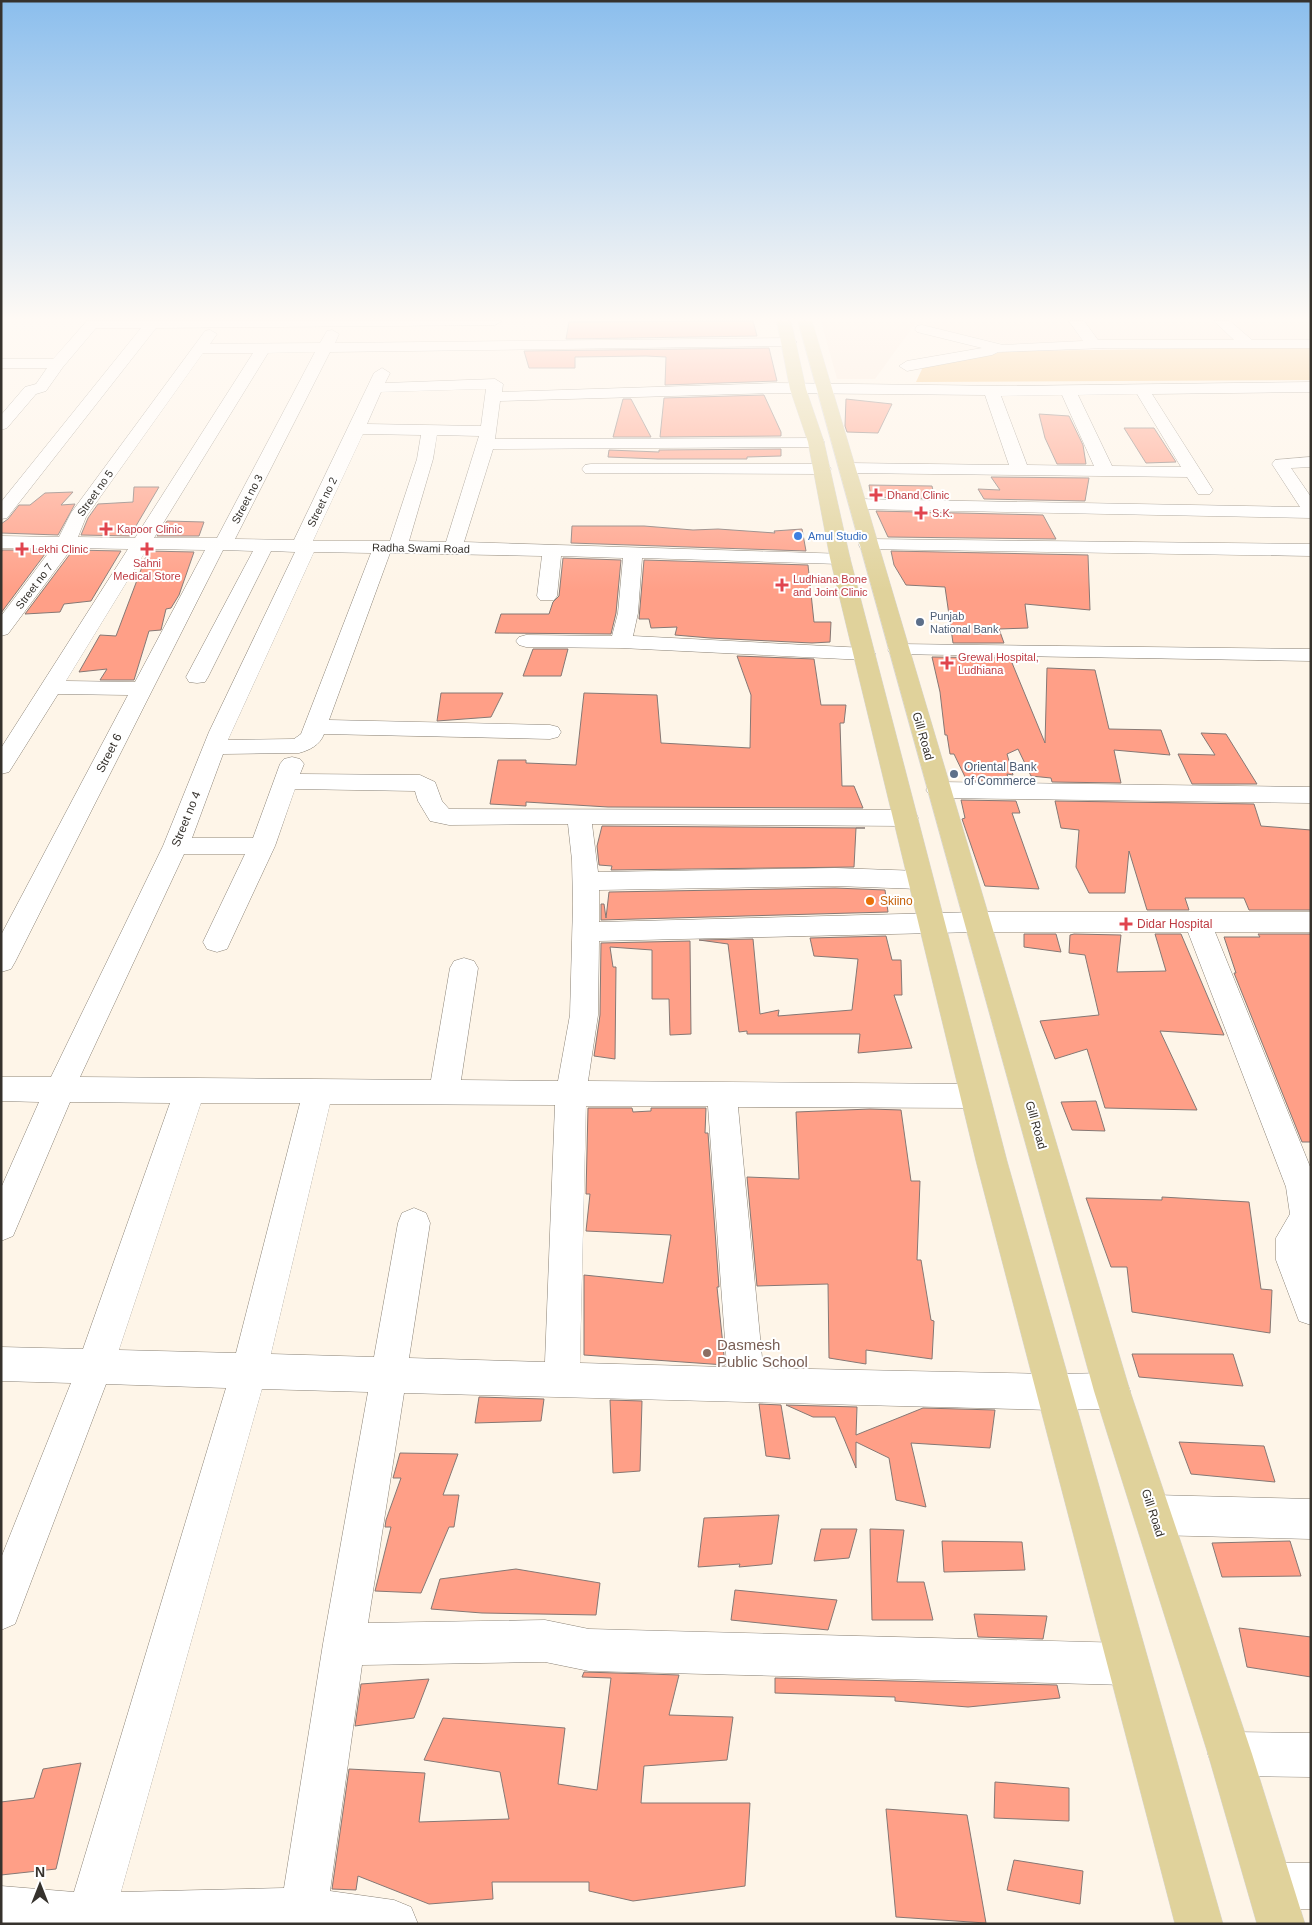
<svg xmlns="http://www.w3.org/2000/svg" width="1312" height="1925" font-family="Arial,sans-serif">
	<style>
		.industrial { fill: #fbe8d8 }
		.green { fill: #f8c276 }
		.building { fill: #ff9f87; stroke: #867874 }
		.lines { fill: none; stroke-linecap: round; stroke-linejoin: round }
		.minor-casing { stroke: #8b8377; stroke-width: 1 }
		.major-casing { stroke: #d7d6d5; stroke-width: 1 }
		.minor { fill: #fff; fill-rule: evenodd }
		.major { fill: #e0d29b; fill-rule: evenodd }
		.health-dot { fill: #e0444e; stroke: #fff; stroke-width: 2 }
		.shop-dot { fill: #3f7fe0; stroke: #fff; stroke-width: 2 }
		.service-dot { fill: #5c6f8a; stroke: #fff; stroke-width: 2 }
		.food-dot { fill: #e8710a; stroke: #fff; stroke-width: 2 }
		.education-dot { fill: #8d6e63; stroke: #fff; stroke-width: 2 }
		.labels { text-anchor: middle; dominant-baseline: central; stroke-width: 4; stroke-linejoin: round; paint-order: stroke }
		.far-street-label { font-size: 11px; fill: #36322d; stroke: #fff }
		.far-health-label { font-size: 11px; fill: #be3a42; stroke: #fff; text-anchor: start }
		.far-shop-label { font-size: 11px; fill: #366cbe; stroke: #fff; text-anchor: start }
		.far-service-label { font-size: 11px; fill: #4e5e75; stroke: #fff; text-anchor: start }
		.street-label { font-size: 12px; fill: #36322d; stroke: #fff }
		.service-label { font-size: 12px; fill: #4e5e75; stroke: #fff; text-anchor: start }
		.food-label { font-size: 12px; fill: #c56008; stroke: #fff; text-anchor: start }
		.health-label { font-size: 12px; fill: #be3a42; stroke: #fff; text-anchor: start }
		.near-education-label { font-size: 15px; fill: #785e54; stroke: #fff; text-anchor: start }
	</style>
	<rect width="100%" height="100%" fill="#fef5e8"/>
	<path class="industrial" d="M821 321H1311V339L1005 344 915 324 875 379H837Z"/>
	<path class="green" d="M1311 347V380L916 382 923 367 1008 351Z"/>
	<path class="building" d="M753 321 757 336 566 339 569 322Z
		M769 348 777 381 665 385 666 357 646 356 575 357V368H529L524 351Z
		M764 395 781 432V436L660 437 664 398Z
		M623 399H631L651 437H613Z
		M846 399 892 404 878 433 847 432 845 426Z
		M1039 414 1069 416 1083 445 1086 464H1057L1045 438Z
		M1124 428H1154L1176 462 1146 463Z
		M781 449V456L747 457V459H658L608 457 609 450 659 452V450Z
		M991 477 1089 478 1085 501 984 499 978 489 1000 490Z
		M869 485 932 486 935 499 871 497Z
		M134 487H159L130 536 81 535 88 518 98 504 133 502Z
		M73 492 61 505 75 504 58 535 1 533V524L8 519 19 505H30L45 493Z
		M876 511 1043 515 1056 539 888 537Z
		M167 521 204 522 199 536H157Z
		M572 526H644L693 530 718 529 775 533 774 531 802 529 806 551 571 543Z
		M2 550H48L1 613V555Z
		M73 550 121 551 91 601 64 604 60 612 25 614Z
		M148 551 194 552 179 595 171 608 166 609 161 630 149 631 134 680H100L107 669 79 672 100 635 116 636Z
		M891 551 1088 555 1090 610 1025 604 1028 628 999 629 1004 643H953L945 587 906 585 894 565Z
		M563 558 621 560 616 613 611 634 495 633 501 614H549L553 602 559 596Z
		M644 560 808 565 814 622H831L830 642 812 643 710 638 675 635 677 627 651 628 649 619H639Z
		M533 649H568L561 676H523Z
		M737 656 814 659 821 705H846L844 723H840L842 786H854L863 808 608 807 526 802V806L490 804 498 760H526V763L576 765 584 693 657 695 661 743 750 748 751 695Z
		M932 657 1010 658 1045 743 1047 668 1095 670 1109 729 1161 730 1170 755 1114 750 1121 783 1052 782 1051 778 1031 776 1018 749 1007 754 1013 775 1007 774 1009 781H967L954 754H950L947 735H945L940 692Z
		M441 693H503L491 717 437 721Z
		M1201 733 1226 734 1257 784H1192L1178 754 1215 755Z
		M961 800 1016 801 1020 813H1012L1039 889 985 886 962 819 965 818Z
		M1055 801 1254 804 1261 826 1311 830V910H1249L1244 898H1185L1189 910H1147L1129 851 1125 893H1089L1076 867 1079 830 1061 828Z
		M602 826 865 828H856L854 867 611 870 612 866 599 865 597 846Z
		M835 888 885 890 888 912 601 920V904H604L606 918 609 892Z
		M1024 934H1056L1061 952 1024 947Z
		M1074 934 1121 935 1117 972 1166 971 1155 934H1181L1224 1035 1160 1031 1197 1110 1105 1108 1087 1049 1055 1059 1040 1021 1099 1015 1085 955 1069 953 1070 935Z
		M1258 934H1311V1142H1302L1234 973H1236L1224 937H1260Z
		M886 936 892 960H901L902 995H894L912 1048 858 1053 860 1034H747V1031L739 1032 728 944 699 940 753 939 760 1014 779 1010 778 1016 852 1010 858 959 814 956 810 938Z
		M690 941 691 1034 670 1035 669 999H652V950L610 947 613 967H616L615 1059 594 1056 600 1015 601 943Z
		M1096 1101 1105 1131 1072 1130 1061 1102Z
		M588 1108H632L633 1112 651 1111V1108H706L705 1133H708L719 1287H717L725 1365 584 1355V1275L663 1283 671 1235 586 1231 590 1194H586Z
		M870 1109 901 1110 911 1181H920L917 1260H921L931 1320 934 1321 932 1359 866 1350V1364L829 1358 828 1284 757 1286 747 1177 799 1179 796 1112Z
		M1162 1197 1249 1202 1261 1289 1272 1290 1270 1333 1132 1312 1127 1267H1111L1086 1198 1162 1200Z
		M1132 1354H1233L1243 1386 1139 1377Z
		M479 1397 544 1399 541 1421 475 1423Z
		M610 1400 642 1401 640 1471 613 1473Z
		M759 1404 781 1405 790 1459 766 1456Z
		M786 1405 857 1407 856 1435 923 1408 995 1410 990 1448 911 1443 926 1507 896 1500 889 1458 856 1442V1468L835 1417H813Z
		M1179 1442 1264 1446 1275 1482 1191 1474Z
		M400 1453 458 1454 443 1495H459L454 1527H449L421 1593 375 1591 391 1527H385L386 1520 401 1478H393Z
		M779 1515 772 1564 739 1567 740 1564 698 1567 704 1518Z
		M821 1529H857L849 1558 814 1561Z
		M870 1529 904 1530 897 1582H924L933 1620H872Z
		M942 1541 1022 1542 1025 1570 944 1572Z
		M1290 1541 1301 1576 1222 1577 1212 1543Z
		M516 1569 600 1583 596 1615 482 1613 431 1609 440 1579Z
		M735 1590 816 1598 837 1600 828 1630 731 1620Z
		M974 1614 1047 1616 1043 1639 978 1637Z
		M1239 1628 1311 1637V1677L1247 1667Z
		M584 1672 679 1675 669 1715 733 1717 727 1760 644 1766 641 1803H750L745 1886 633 1901 589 1891V1882H492L493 1899 429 1904 358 1876 356 1890 332 1889 349 1769 425 1773 419 1822 509 1819 500 1772 424 1760 443 1718 565 1728 558 1784 597 1790 611 1678 582 1677Z
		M775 1678 1057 1685 1060 1698 968 1707 895 1701V1697L775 1693Z
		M429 1679 414 1718 355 1726 361 1684Z
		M81 1763 56 1869 1 1875V1802L34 1798 43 1769Z
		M995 1782 1069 1788V1821L994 1818Z
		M886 1809 967 1815 986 1923 896 1917Z
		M1014 1860 1083 1871 1080 1904 1007 1890Z"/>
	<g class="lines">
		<defs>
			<path id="minor" d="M87 321H502L495 325 156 328 7 518 1 519V502L141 328H96L63 367 46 391 36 394 7 428 1 430V415L25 387 36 384 47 368H1V359H53Z
				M1069 321H1084L1098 340H1234L1214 321H1230L1252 340H1311V348H1107L998 352 992 355 907 371 899 366 907 361 982 348 917 332 915 329 917 326 922 325 1003 345 1083 341Z
				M210 330 217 334 210 344 320 343 327 331 332 330 339 334 335 343 790 338 797 342 790 346 330 352 235 539 294 540 374 373 382 368 390 373 385 383 495 379 503 384 502 392 776 383 1007 386 1311 382V392L1152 394 1213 490 1210 494H1198L1187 477 848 473 842 472 839 468 842 464 848 463 1009 465 985 395 776 393 500 401 495 439 822 438 824 442 822 446 816 447 493 449 464 542 847 554 850 558 847 562 840 564 642 558 638 613 633 636 865 648 872 650 876 654 872 658 865 660 621 648 526 647 519 645 516 641 519 637 526 635 612 636 618 613 623 558 561 556 557 596 554 600H540L537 596 542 556 390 553 329 720 550 725 558 727 561 732 558 737 550 739 324 734C320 745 310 750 299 753L223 754 192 838H253L280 764 284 759 292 757 300 759 304 764 300 774 420 775 435 782 442 801 449 809 906 810 915 812 918 818 915 824 906 826 592 824 598 872 835 868 920 871 929 874 933 880 929 886 920 889 835 886 599 890V922L977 912H1311V932H1215L1311 1169V1325L1299 1321 1276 1260V1238L1290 1214 1286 1187 1188 932H977L599 941 598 1015 588 1081 974 1084 985 1087 989 1096 985 1105 974 1108 738 1107 763 1368 1052 1374 1112 1373 1125 1378 1130 1391 1125 1404 1112 1409 1052 1410 404 1393 368 1623 545 1620 589 1629 1127 1643 1142 1649 1148 1664 1142 1679 1127 1685 589 1671 545 1662 362 1665 330 1891 394 1900 411 1907 418 1924H1V1886L74 1892 226 1388 106 1384 15 1624 1 1630V1558L71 1383 1 1381V1347L83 1349 170 1103 70 1102 13 1236 1 1241V1188L39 1102 1 1101V1077H51L163 846 209 732 295 552 271 551 208 677 205 682 197 683 189 682 186 677 253 551 223 550 15 962 11 969 1 972V935L128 695 58 694 9 772 1 774V748L128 549 72 548 8 634 1 636V616L52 548H1V536L59 537 71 513 205 331ZM315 352 217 538H154L268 353ZM203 353H253L135 538 78 537 86 517ZM486 389 481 426 367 424 381 392ZM1137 394 1181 467 1112 466 1078 395ZM1062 395 1094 466 1027 465 1001 396ZM363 434 421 435 417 459 390 541H313ZM437 435 479 436 446 542 409 541 433 459ZM147 549 205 550 135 682 66 681ZM314 552 371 553 301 734 294 739 228 740ZM295 789 415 791 418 801 430 821 449 825 568 824 572 860 573 904 570 1015 558 1081 461 1080 478 968 474 961 464 958 454 961 450 968 431 1080 80 1077 184 854H245L203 942 207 949 217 952 227 949 275 846ZM201 1103H300L236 1353 119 1350ZM330 1104 555 1105 545 1362 409 1358 430 1223 426 1213 414 1208 402 1213 398 1223 374 1357 271 1354ZM586 1106H708L727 1367 580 1363ZM262 1389 368 1392 323 1644 284 1888 121 1892Z
				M1311 457V467L1291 468 1311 497V518L858 509 852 508 849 504 852 500 858 499 1300 507 1272 464 1275 460Z
				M591 464H822L828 465 831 469 828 473 822 474 585 473 582 469 585 465Z
				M868 539 1311 544V556L861 549 859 545 861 541Z
				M898 644 1311 649V661L891 654 888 650 891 646Z
				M938 782 1311 787V803L938 798 930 795 926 790 930 785Z
				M1154 1495 1311 1499V1539L1154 1535 1140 1529 1134 1515 1140 1501Z
				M1230 1732 1311 1733V1777L1230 1776 1214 1770 1208 1754 1214 1738Z
				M1270 1863H1311V1909H1270L1253 1903 1247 1886 1253 1869Z"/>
			<path id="major" d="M777 321H791L806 389 824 442 850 558 1007 1161 1223 1924H1175L976 1161 830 558 808 442 790 389Z
				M798 321H812L1130 1391 1252 1754 1305 1924H1257L1208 1754 1094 1391Z"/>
		</defs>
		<use href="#minor" class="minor-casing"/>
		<use href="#major" class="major-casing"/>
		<use href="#minor" class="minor"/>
		<use href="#major" class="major"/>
	</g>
	<linearGradient id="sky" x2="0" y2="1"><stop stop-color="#8bbeed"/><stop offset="0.54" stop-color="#fffaf5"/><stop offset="1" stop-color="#fffaf5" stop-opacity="0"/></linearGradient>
	<rect width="1312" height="591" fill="url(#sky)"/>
	<g class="health-dot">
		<path d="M873.5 487.5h5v5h5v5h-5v5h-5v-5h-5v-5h5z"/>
		<path d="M918.5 505.5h5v5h5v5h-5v5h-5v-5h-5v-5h5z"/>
		<path d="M103.5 521.5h5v5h5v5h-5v5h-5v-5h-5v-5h5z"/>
		<path d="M19.5 541.5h5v5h5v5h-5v5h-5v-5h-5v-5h5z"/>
		<path d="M144.5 541.5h5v5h5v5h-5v5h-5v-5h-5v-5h5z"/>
		<path d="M779.5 577.5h5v5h5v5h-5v5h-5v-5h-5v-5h5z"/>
		<path d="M944.5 655.5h5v5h5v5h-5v5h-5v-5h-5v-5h5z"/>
		<path d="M1123.5 916.5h5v5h5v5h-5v5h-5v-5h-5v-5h5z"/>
	</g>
	<circle class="shop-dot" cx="798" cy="536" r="5"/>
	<g class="service-dot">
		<circle cx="920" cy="622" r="5"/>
		<circle cx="954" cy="774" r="5"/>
	</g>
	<circle class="food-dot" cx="870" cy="901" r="5"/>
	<circle class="education-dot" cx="707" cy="1353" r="5"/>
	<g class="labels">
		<g class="far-street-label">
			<text transform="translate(95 493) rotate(-55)">Street no 5</text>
			<text transform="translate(247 499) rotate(-62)">Street no 3</text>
			<text transform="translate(322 502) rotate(-64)">Street no 2</text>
			<text transform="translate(421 548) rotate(1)">Radha Swami Road</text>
			<text transform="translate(34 586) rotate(-53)">Street no 7</text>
		</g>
		<g class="far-health-label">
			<text x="887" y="495">Dhand Clinic</text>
			<text x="932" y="513">S.K.</text>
			<text x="117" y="529">Kapoor Clinic</text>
			<text x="32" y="549">Lekhi Clinic</text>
			<text x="147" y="563" text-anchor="middle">Sahni<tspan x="147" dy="13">Medical Store</tspan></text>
			<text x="793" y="579">Ludhiana Bone<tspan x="793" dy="13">and Joint Clinic</tspan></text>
			<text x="958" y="657">Grewal Hospital,<tspan x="958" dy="13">Ludhiana</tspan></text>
		</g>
		<g class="far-shop-label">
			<text x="808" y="536">Amul Studio</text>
		</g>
		<g class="far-service-label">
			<text x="930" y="616">Punjab<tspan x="930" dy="13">National Bank</tspan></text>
		</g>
		<g class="street-label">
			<text transform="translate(923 736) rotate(74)">Gill Road</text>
			<text transform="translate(109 753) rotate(-63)">Street 6</text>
			<text transform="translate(186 819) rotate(-68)">Street no 4</text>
			<text transform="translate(1036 1125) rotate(74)">Gill Road</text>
			<text transform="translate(1153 1513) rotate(72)">Gill Road</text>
		</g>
		<g class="service-label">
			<text x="964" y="767">Oriental Bank<tspan x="964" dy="14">of Commerce</tspan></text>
		</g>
		<g class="food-label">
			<text x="880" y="901">Skiino</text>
		</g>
		<g class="health-label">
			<text x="1137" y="924">Didar Hospital</text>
		</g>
		<g class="near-education-label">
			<text x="717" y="1344">Dasmesh<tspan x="717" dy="17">Public School</tspan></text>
		</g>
	</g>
	<rect width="1312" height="1925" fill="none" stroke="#36322d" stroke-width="5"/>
	<g transform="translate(40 1885)" stroke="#ffffff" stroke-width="4" paint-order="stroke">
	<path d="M0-4L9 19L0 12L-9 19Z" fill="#36322d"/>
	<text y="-8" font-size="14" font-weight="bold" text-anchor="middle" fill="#36322d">N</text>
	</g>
</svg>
